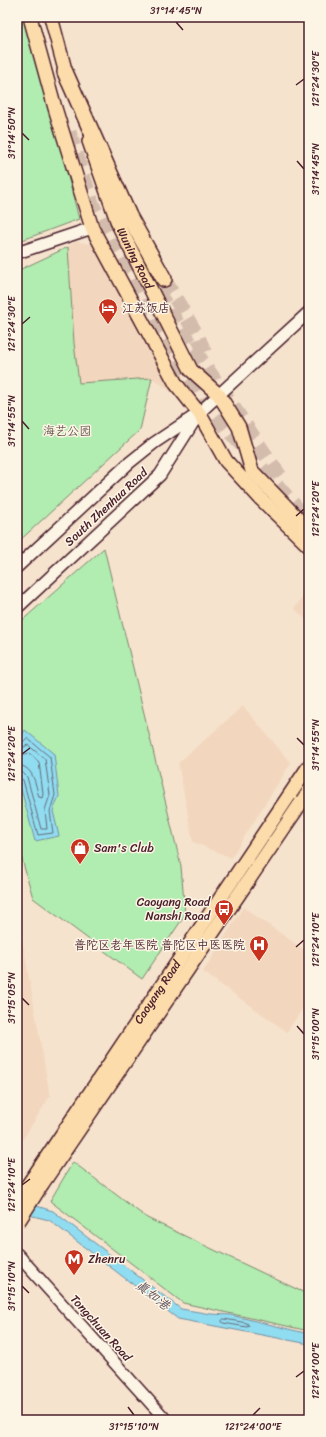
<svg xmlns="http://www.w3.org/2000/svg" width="326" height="1437" font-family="Sriracha,'LXGW WenKai TC',sans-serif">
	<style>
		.built { fill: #f2d7be }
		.green { fill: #b1ecb0; stroke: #7e866e }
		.water { fill: #90dcf0; stroke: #7490a1 }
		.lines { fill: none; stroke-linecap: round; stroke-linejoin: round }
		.shore { stroke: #666b7a; stroke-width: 1 }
		.highway-tunnel { stroke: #d4bcad; stroke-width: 15; stroke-dasharray: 15 8; stroke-linecap: butt }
		.secondary-casing { stroke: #4a1f2b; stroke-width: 14 }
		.primary-casing { stroke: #4a1f2b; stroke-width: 16 }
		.highway-casing { stroke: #4a1f2b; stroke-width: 18 }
		.secondary { stroke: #fcf5e5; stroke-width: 11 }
		.primary { stroke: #fddcac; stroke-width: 13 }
		.highway { stroke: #fddcac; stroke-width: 15 }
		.primary-bridge-casing { stroke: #4a1f2b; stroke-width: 16; stroke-linecap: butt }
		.primary-bridge { stroke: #fddcac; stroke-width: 13 }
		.ticks { fill: none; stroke: #4a1f2b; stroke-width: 1.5 }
		.labels { text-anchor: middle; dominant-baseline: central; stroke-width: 3; stroke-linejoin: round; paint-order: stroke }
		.street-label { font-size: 12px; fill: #4a1f2b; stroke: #fcf5e5 }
		.poi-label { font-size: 12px; fill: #4a1f2b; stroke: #fcf5e5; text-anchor: start }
		.park-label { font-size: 12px; fill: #64524c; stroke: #fcf5e5 }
		.water-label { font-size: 13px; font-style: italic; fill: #5c4e5c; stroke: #fcf5e5 }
		.neatline { fill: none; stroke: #4a1f2b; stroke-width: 1.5 }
		.ticks-label { font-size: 10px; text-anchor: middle; fill: #4a1f2b }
	</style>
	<rect width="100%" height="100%" fill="#f6e3ce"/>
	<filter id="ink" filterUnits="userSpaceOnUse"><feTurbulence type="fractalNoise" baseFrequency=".025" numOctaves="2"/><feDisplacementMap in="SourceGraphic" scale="8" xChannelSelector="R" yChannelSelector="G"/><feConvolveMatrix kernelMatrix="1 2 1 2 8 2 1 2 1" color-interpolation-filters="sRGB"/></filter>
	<g filter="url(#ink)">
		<path class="built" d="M76 241 90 244 95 247 170 383 173 393 152 378 79 383 74 343 68 247Z
			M309 590V623L294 608Z
			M243 706 291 763 231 858 193 842 178 763Z
			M243 907 309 953V999L287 1032 203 972Z
			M17 923 20 926 50 1096 17 1149Z"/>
		<path class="green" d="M17 17H27L79 219 17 242Z
			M68 247 74 343 79 383 152 378 140 430 17 543V271Z
			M104 548 181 866 185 915 142 979 33 898 17 842V625Z
			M73 1162 147 1218 309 1295V1331L183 1303 50 1201Z"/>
		<path class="water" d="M25 730 54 754 59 796 53 811 59 836 35 841 17 774V744Z
			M17 1200 53 1211 181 1309 211 1314 231 1315 309 1334V1344L178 1319 49 1220 17 1212Z"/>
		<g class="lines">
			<path class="shore" d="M17 745 21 744 27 738 50 757 55 795 50 811 53 833 38 835 23 780 17 777
				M17 750 28 745 45 759 50 795 45 810 47 829H41L27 777 22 772 17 771
				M17 756 29 753 39 762 43 794 42 798 39 797C35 784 34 766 17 765
				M224 1319 247 1323 249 1326 247 1327 223 1323 222 1321Z"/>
			<path class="highway-tunnel" d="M69 132 93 206 150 318 216 416 309 522
				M164 279 198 337 206 356
				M157 291 195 351 282 479"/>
			<defs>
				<path id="secondary" d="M17 253 92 228
					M17 567 129 463 154 443 199 413 309 312
					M17 608 160 475 196 418
					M17 1254 166 1420"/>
				<g id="primary">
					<path d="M30 17 55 108 92 228 176 384 199 413 226 461 261 499 309 546"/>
					<path d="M51 17 68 81"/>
					<path id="s1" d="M89 141 119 226 191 370 219 395 239 427 252 471 309 530"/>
					<path id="s2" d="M32 1179 309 766"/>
					<path d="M42 1184 309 791"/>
				</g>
				<path id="highway" d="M65 72 129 216 164 279"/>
			</defs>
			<use href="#secondary" class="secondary-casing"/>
			<use href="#primary" class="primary-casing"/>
			<use href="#highway" class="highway-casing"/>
			<use href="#secondary" class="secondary"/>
			<use href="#primary" class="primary"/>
			<use href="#highway" class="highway"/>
			<defs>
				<path id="primary-bridge" d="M17 1200 32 1179
					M18 1222 42 1184"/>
			</defs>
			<use href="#primary-bridge" class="primary-bridge-casing"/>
			<use href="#primary-bridge" class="primary-bridge"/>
		</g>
	</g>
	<path class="ticks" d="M176 22 183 30M296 85 304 79M22 133 29 140M297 161 304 169M22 324 30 317M22 421 29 429M296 516 304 509M297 738 304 745M22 754 30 748M296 947 304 940M22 998 29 1005M297 1026 304 1034M22 1185 30 1179M22 1286 29 1293M296 1377 304 1371M128 1407 134 1415M253 1415 260 1408"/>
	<defs>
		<symbol id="hotel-pin" viewBox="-11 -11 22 30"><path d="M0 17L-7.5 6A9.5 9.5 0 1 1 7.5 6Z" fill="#c8321e" stroke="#fcf5e5"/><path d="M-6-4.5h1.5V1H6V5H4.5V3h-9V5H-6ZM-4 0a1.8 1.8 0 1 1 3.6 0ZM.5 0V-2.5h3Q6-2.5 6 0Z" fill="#fff"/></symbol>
		<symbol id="shop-pin" viewBox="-11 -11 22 30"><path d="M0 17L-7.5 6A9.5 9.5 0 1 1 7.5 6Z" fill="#c8321e" stroke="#fcf5e5"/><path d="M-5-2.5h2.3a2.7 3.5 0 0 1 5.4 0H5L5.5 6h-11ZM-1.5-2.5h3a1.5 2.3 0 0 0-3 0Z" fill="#fff"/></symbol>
		<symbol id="bus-pin" viewBox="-11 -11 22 30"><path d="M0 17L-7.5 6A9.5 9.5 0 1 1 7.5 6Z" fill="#c8321e" stroke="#fcf5e5"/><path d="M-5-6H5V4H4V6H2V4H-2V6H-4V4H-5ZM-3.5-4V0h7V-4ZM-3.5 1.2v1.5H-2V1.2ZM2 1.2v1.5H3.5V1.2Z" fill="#fff"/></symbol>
		<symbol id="hospital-pin" viewBox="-11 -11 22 30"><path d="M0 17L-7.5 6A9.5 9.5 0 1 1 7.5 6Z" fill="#c8321e" stroke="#fcf5e5"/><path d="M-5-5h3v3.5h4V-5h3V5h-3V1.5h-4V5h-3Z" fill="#fff"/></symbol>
		<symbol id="metro-pin" viewBox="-11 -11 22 30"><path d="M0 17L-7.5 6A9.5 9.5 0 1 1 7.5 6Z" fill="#c8321e" stroke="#fcf5e5"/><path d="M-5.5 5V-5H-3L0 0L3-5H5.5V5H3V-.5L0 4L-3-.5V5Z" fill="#fff"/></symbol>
	</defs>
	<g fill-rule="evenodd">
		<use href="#hotel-pin" x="97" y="297" width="22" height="30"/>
		<use href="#shop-pin" x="69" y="837" width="22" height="30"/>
		<use href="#bus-pin" x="213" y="898" width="22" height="30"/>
		<use href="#hospital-pin" x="248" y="934" width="22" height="30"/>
		<use href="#metro-pin" x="63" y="1248" width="22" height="30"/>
	</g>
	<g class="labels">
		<g class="street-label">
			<text stroke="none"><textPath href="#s1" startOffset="126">Wuning Road</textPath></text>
			<text transform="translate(106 507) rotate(-43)">South Zhenhua Road</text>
			<text stroke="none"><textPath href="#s2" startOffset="225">Caoyang Road</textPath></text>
			<text transform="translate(101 1328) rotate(48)">Tongchuan Road</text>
		</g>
		<g class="poi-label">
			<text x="122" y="308">江苏饭店</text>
			<text x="94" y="848">Sam's Club</text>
			<text x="210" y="902" text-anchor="end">Caoyang Road<tspan x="210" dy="14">Nanshi Road</tspan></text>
			<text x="245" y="945" text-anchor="end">普陀区老年医院 普陀区中医医院</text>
			<text x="88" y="1259">Zhenru</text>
		</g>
		<g class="park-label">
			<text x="67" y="431">海艺公园</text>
		</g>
		<g class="water-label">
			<text transform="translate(153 1295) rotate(38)">真如港</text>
		</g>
	</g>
	<rect width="326" height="1437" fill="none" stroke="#fcf5e5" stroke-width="44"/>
	<rect x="22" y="22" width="282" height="1393" class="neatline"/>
	<g class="ticks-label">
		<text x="176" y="14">31°14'45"N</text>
		<text transform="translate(315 79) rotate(-90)" y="4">121°24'30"E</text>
		<text transform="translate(11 133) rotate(-90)" y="4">31°14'50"N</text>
		<text transform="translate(315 169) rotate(-90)" y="4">31°14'45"N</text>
		<text transform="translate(11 324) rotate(-90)" y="4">121°24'30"E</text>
		<text transform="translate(11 421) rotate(-90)" y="4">31°14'55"N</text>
		<text transform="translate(315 509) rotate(-90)" y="4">121°24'20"E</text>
		<text transform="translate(315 745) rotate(-90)" y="4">31°14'55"N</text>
		<text transform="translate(11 754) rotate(-90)" y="4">121°24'20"E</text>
		<text transform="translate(315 940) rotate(-90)" y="4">121°24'10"E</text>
		<text transform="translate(11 998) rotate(-90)" y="4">31°15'05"N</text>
		<text transform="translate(315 1034) rotate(-90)" y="4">31°15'00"N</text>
		<text transform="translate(11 1185) rotate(-90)" y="4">121°24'10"E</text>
		<text transform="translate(11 1286) rotate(-90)" y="4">31°15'10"N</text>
		<text transform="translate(315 1371) rotate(-90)" y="4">121°24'00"E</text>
		<text x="134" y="1430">31°15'10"N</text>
		<text x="253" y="1430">121°24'00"E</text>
	</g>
</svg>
